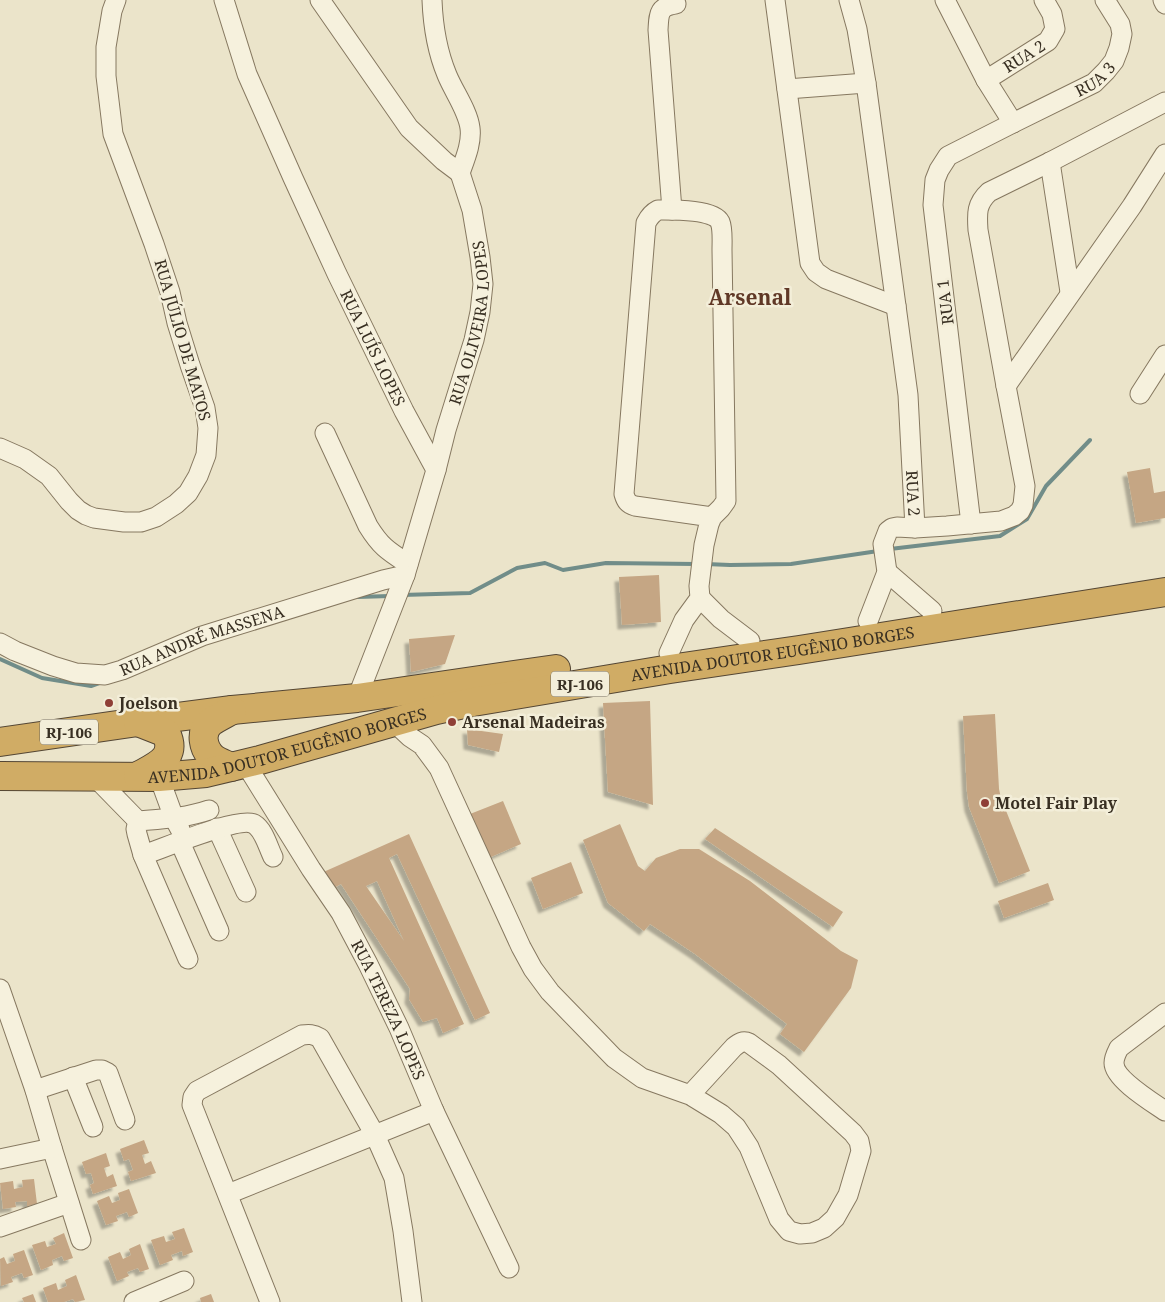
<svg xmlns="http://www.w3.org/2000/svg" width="1165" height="1302" font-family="'Noto Serif',serif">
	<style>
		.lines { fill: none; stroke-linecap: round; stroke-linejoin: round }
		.stream { stroke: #718d89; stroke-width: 4 }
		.building { fill: #c5a684; fill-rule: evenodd; filter: url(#shadow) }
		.minor-casing { stroke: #867860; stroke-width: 21 }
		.highway-casing { stroke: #544634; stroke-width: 30 }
		.minor { stroke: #f6f1dd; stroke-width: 19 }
		.highway { stroke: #d0ac65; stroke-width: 28 }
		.poi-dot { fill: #8f3f36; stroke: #f3eed9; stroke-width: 2 }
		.labels { text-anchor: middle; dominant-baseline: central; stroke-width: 5; stroke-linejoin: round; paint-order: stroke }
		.shield { fill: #f3eed9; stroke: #706859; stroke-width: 1 }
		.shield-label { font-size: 15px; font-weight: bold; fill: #382f22 }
		.street-label { font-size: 16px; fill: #382f22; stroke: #f3eed9 }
		.poi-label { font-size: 16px; font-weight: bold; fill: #382f22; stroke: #f3eed9; text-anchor: start }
		.district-label { font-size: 21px; font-weight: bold; fill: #603826; stroke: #f3eed9 }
	</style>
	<defs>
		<filter id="shadow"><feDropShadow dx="-4.5" dy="4.5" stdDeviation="1" flood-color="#0004"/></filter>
	</defs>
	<rect width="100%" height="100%" fill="#ebe4ca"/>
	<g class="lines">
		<path class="stream" d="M890 549 1000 536 1027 519 1046 486 1090 440
			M706 564 730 565 791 564 878 551
			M402 595 470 593 517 568 545 563 563 570 606 563 696 564
			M357 597 390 596
			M0 659 42 678 91 686 102 682"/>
	</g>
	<path class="building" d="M1150 468 1154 493 1165 491V518L1136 523 1127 472Z
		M659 575 661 622 622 625 619 577Z
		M455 635 445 664 411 672 409 639Z
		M650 701 653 805 608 792 603 703Z
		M995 714 999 789 1001 798 1030 871 999 883 969 807 967 792 963 716Z
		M467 729 503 734 499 752 468 745Z
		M503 801 521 844 484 860 465 816Z
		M620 824 638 866 645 871 656 858 680 849H699L750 881 841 951 858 960 851 988 804 1052 780 1034 787 1024 695 954 650 924 644 931 608 903 583 840Z
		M715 828 843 912 833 927 705 839Z
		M409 834 490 1013 475 1020 397 854 389 858 464 1024 443 1033 437 1018 423 1022 409 999 410 989 341 884 328 891 319 874ZM377 881 404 941 366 886Z
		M571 862 583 893 543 909 531 878Z
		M1048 883 1054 900 1004 918 998 901Z
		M144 1140 149 1153 142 1155 145 1164 151 1161 156 1173 131 1181 128 1172 133 1170 129 1159 124 1161 120 1149Z
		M106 1153 110 1166 104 1168 107 1177 113 1174 117 1186 93 1194 90 1185 94 1183 91 1173 86 1174 82 1162Z
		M34 1179 37 1204 27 1206V1201L15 1202 16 1207 3 1209 0 1183 13 1181 14 1189 23 1187 22 1180Z
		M129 1189 138 1213 129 1217 127 1212 116 1216 118 1221 106 1225 97 1201 109 1196 112 1203 120 1200 118 1193Z
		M184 1228 193 1252 183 1256 182 1251 171 1255 173 1260 160 1265 151 1240 164 1236 166 1242 175 1239 172 1232Z
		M64 1233 73 1258 64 1261 62 1256 52 1260 53 1265 41 1270 32 1245 45 1241 47 1247 56 1244 53 1238Z
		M140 1244 149 1269 140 1272 138 1268 127 1272 129 1276 117 1281 108 1257 120 1252 123 1259 131 1255 129 1249Z
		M24 1250 33 1275 24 1278 22 1273 11 1277 13 1282 1 1286 0 1259 4 1257 7 1264 15 1261 13 1254Z
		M76 1275 85 1300 75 1302 73 1299 64 1302H48L43 1288 56 1283 58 1290 67 1286 65 1280Z
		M33 1294 36 1302H24L22 1298Z
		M211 1294 214 1302H201L200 1298Z"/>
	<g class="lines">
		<defs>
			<g id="minor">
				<path id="s1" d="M224 0 247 74 293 178 337 274 404 411 436 470 405 575 357 698"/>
				<path d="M320 0 409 128 444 161 460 173C465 159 472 143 470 128 468 111 454 92 447 75 437 51 433 26 432 0"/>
				<path d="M775 0 810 263 816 272 826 279 896 306"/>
				<path id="s2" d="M849 0 857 29 866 83 908 395 915 528"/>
				<path d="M945 0 986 80 1013 123"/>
				<path d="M1163 0 1165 4"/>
				<path id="s3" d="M986 80 1048 41 1055 29 1052 14 1044 0"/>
				<path d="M787 89 866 83"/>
				<path d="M1050 162 1070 292"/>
				<path d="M672 210 658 30C659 14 658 7 676 4"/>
				<path d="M1006 386 1132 206 1165 154"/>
				<path d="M1140 394 1165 355"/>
				<path d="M325 433 368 526C381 547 388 551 408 564"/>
				<path d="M0 448 25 459 49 476 69 501 78 510 86 515 94 518 124 522H141L156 517 176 504 188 493 198 476 206 455 208 428 205 408 190 365 177 323 170 292 154 244 113 134 106 76V47L112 11 116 0"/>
				<path id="s4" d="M436 470 446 430 474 340 480 312 483 284 480 257 472 210 460 173"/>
				<path id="s5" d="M971 524 933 205 935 180 939 170 948 156 1013 123 1094 83 1106 71 1114 61 1119 48 1122 34 1120 24 1105 0"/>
				<path d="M887 572 932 611"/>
				<path d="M700 598 721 619 750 641"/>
				<path d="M868 621 887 572 883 544 888 531 892 528 897 527 915 528 947 526 1001 521 1014 516 1020 511 1023 505 1025 486 1006 386 978 230C977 214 976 204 989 192L1050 162 1165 102"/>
				<path id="s6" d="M0 643 15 651 53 666 76 673 105 675 122 670 202 636 383 580 405 575"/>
				<path d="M669 653 684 620 700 598 699 586 704 545 709 524 712 517 721 508 726 501 722 250C722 241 723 229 720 222 714 209 671 210 658 210 652 213 649 217 646 223L624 494C626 501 628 504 635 506L712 517"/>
				<path d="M394 722 410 737 422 745 439 768 521 947 533 969 550 992 614 1058 642 1078 690 1095 721 1114 736 1127 749 1147 779 1219 789 1231 800 1234 812 1233 824 1228 835 1218 848 1195 861 1151 859 1141 853 1133 779 1065 749 1043C743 1040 739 1043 734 1047L690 1095"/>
				<path id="s7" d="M245 763 311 869 341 913 368 964 399 1028 434 1111 509 1268"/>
				<path d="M94 776 138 821"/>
				<path d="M159 777 174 818 180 829"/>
				<path d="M217 828 246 892"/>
				<path d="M180 842 219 931"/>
				<path d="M143 855C162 849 239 816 254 824 264 830 268 847 273 857"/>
				<path d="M188 959 143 855 137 834 136 829 138 821C162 819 186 818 209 810"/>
				<path d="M0 989 35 1090 52 1148 81 1240"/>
				<path d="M1165 1013 1119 1048C1117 1052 1114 1057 1114 1063 1114 1079 1152 1102 1165 1111"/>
				<path d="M73 1077 93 1127"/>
				<path d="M35 1090 96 1070H102L108 1073 125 1120"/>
				<path d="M0 1159 52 1148"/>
				<path d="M228 1194 434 1111"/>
				<path d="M0 1227 69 1203"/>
				<path d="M134 1302 184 1281"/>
				<path d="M270 1302 192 1105 193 1097 197 1091 302 1035C309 1034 313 1034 320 1038L375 1135 394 1178 403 1231 412 1302"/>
			</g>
			<g id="highway">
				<path d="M0 742 138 722 232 710 357 698 556 669"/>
				<path d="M231 767C225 764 218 762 213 758 203 749 199 732 211 722 217 718 225 714 232 710"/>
				<path id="s8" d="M0 776 159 777 206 773 260 760 436 710 473 702 670 669 799 650 1165 592"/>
				<path d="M138 776C156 766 178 758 166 733L138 722"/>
			</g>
		</defs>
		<use href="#minor" class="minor-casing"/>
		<use href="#highway" class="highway-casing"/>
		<use href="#minor" class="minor"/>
		<use href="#highway" class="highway"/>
	</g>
	<g class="poi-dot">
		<circle cx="109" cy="703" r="5"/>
		<circle cx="452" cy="722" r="5"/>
		<circle cx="985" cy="803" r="5"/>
	</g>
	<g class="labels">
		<g class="shield">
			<rect x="551" y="671.5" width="58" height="25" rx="4"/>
			<rect x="40" y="719.5" width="58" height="25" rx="4"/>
		</g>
		<g class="shield-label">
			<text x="580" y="684">RJ-106</text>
			<text x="69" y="732">RJ-106</text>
		</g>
		<g class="street-label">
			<text stroke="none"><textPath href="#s3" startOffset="45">RUA 2</textPath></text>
			<text stroke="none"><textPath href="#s5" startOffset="540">RUA 3</textPath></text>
			<text transform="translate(945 302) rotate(-97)">RUA 1</text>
			<text stroke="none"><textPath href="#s4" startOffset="152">RUA OLIVEIRA LOPES</textPath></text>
			<text transform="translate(183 340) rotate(74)">RUA JÚLIO DE MATOS</text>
			<text stroke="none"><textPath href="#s1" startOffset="379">RUA LUÍS LOPES</textPath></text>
			<text stroke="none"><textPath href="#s2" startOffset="498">RUA 2</textPath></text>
			<text stroke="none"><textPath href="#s6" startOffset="214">RUA ANDRÉ MASSENA</textPath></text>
			<text stroke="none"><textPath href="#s8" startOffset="786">AVENIDA DOUTOR EUGÊNIO BORGES</textPath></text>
			<text stroke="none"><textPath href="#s8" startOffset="291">AVENIDA DOUTOR EUGÊNIO BORGES</textPath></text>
			<text stroke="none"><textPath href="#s7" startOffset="286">RUA TEREZA LOPES</textPath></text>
		</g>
		<g class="poi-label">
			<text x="119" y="703">Joelson</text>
			<text x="462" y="722">Arsenal Madeiras</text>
			<text x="995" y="803">Motel Fair Play</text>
		</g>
		<g class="district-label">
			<text x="750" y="297">Arsenal</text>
		</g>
	</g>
</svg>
